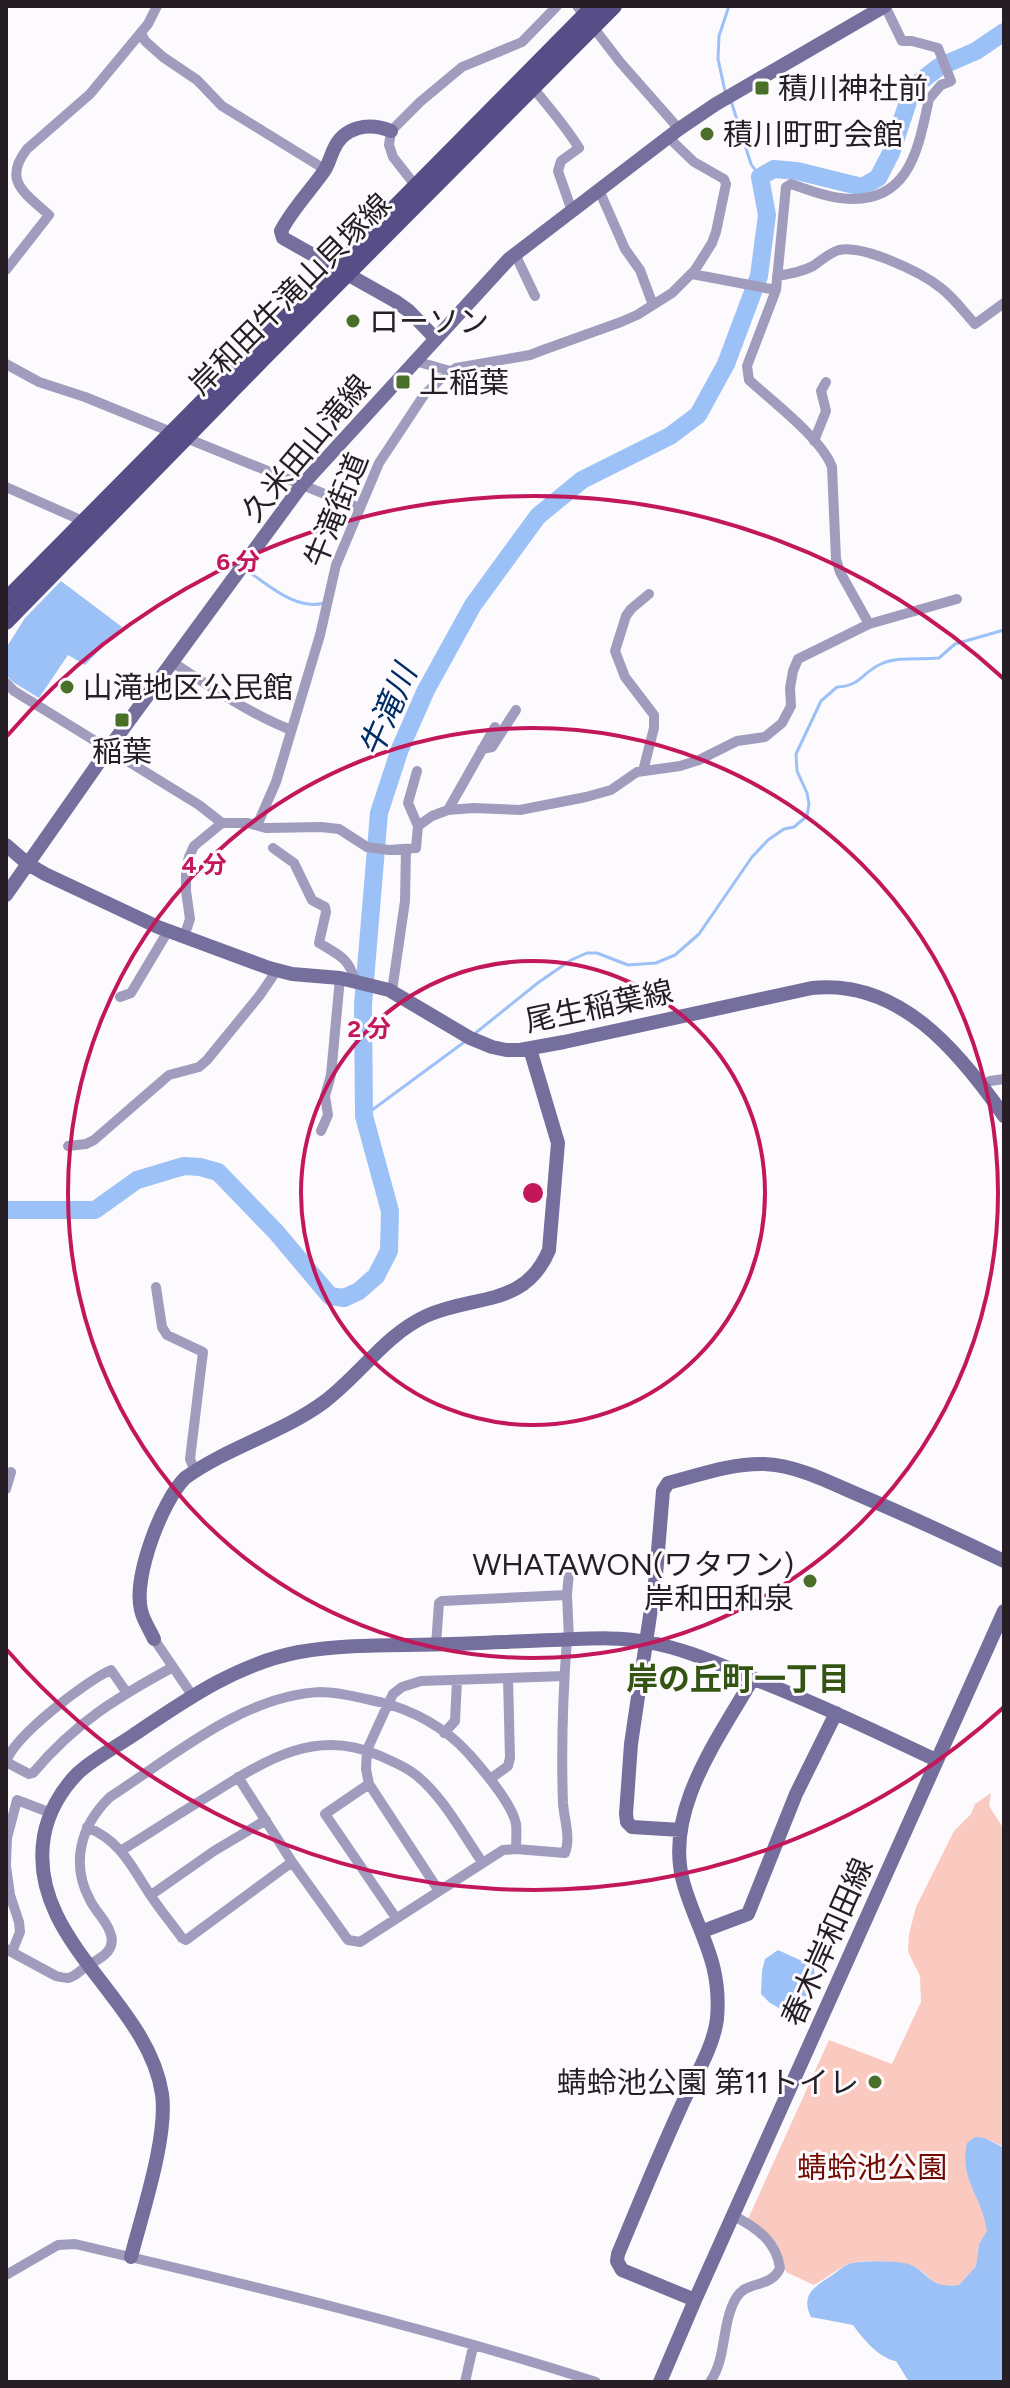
<svg xmlns="http://www.w3.org/2000/svg" width="1010" height="2388" font-family="Figtree,'Noto Sans JP',sans-serif">
	<style>
		.green { fill: #fac9c0 }
		.water { fill: #9bc1f6 }
		.lines { fill: none; stroke-linecap: round; stroke-linejoin: round }
		.stream { stroke: #9bc1f6; stroke-width: 3 }
		.river { stroke: #9bc1f6; stroke-width: 18 }
		.street { stroke: #a09cbe; stroke-width: 10 }
		.secondary { stroke: #756f9e; stroke-width: 14 }
		.primary { stroke: #574e87; stroke-width: 16 }
		.ring { fill: none; stroke: #c2185b; stroke-width: 4 }
		.poi-dot { fill: #4a6f29; stroke: #fdfafd; stroke-width: 3 }
		.labels { text-anchor: middle; dominant-baseline: central; stroke-width: 6; stroke-linejoin: round; paint-order: stroke }
		.poi-label { font-size: 30px; fill: #251f25; stroke: #fdfafd; text-anchor: start }
		.street-label { font-size: 30px; fill: #251f25; stroke: #fdfafd }
		.park-label { font-size: 30px; fill: #730c00; stroke: #fdfafd }
		.water-label { font-size: 32px; font-style: italic; fill: #002d65; stroke: #fdfafd }
		.neighbourhood-label { font-size: 32px; font-weight: bold; fill: #335412; stroke: #fdfafd }
		.centre { fill: #c2185b; stroke: #fdfafd; stroke-width: 4 }
		.ring-label { font-size: 24px; text-anchor: middle; font-weight: bold; fill: #c2185b; stroke: #fdfafd; stroke-width: 6; stroke-linejoin: round; paint-order: stroke }
	</style>
	<rect width="100%" height="100%" fill="#fdfafd"/>
	<path class="green" d="M991 1793 989 1806 1004 1829V2147L985 2138 967 2143C958 2178 983 2198 988 2231L979 2244 976 2266 959 2285C925 2288 936 2277 915 2267 902 2261 859 2258 846 2265 835 2271 825 2279 814 2285L786 2272C780 2248 770 2232 748 2219L829 2040 892 2064 921 2002 920 1976 908 1952 909 1934 916 1907 954 1831 971 1814 975 1804Z"/>
	<path class="water" d="M61 581 122 627 85 665 68 655 39 698 13 682 6 675V648L25 618Z
		M778 1950 813 1966C819 1982 807 1999 801 2014L783 2004 779 2008 770 2003 761 1994 762 1971 765 1959Z
		M975 2137 985 2138 1004 2148V2382H909L896 2361C880 2359 862 2338 853 2325L811 2317C799 2293 818 2285 834 2274 838 2271 843 2266 849 2264 858 2260 895 2261 904 2263 931 2269 924 2289 959 2285L976 2266 979 2244 987 2231C983 2198 958 2178 967 2143Z"/>
	<g class="lines">
		<path class="stream" d="M725 91 718 59 719 36 729 6
			M731 101 751 164 760 177
			M246 570C269 585 296 611 324 603
			M473 1035 539 982 571 960 587 953H597L628 965 656 963 675 955 699 934 752 857 768 840 784 829 794 827 807 816 809 804 807 793 797 771 796 754 821 701 837 687C861 686 861 673 881 664 899 656 920 660 939 658L955 644 1004 630
			M364 1116 467 1040"/>
		<path class="river" d="M6 1210H95L137 1180 184 1166 200 1167 218 1172 276 1232 330 1296 344 1298 359 1291 376 1276 389 1251 390 1211 364 1116 363 1004 379 813 400 749 426 690 473 605 538 516 582 480 670 436 698 415 726 364 759 276 767 215 760 177 774 169 797 171 862 187 878 178 891 153 913 87 939 67 976 51 1004 32"/>
		<path class="street" d="M577 6 620 62 679 129
			M141 33 145 41 163 57 197 80 222 106 326 170
			M533 88C549 107 566 127 579 148L561 161 558 171 572 211
			M415 185 393 157 389 145 391 131 420 102 462 67 522 42 557 6
			M599 190 625 249 640 270 653 305
			M515 254 535 296
			M6 270 49 215C25 193 2 181 27 149L90 94 148 24 157 6
			M692 274 776 290
			M777 276C790 274 802 272 813 266 822 260 829 253 839 250 864 245 921 272 941 288 954 298 964 312 975 324L1004 303
			M415 361 450 371
			M6 364 39 382 85 397 359 508
			M814 441 826 411 821 391 826 382
			M6 487 85 522
			M869 624 840 572 836 559 832 467C822 439 772 401 749 380L747 366 776 290 786 187 791 184C806 189 823 196 840 198 909 207 918 150 929 99L941 85 951 81 938 48 912 41H902L885 6
			M172 662C211 687 248 713 291 730
			M6 683 14 691 199 805 222 823
			M482 749 492 747 516 710
			M417 771 408 803 418 826
			M643 771 654 728V715L625 677 615 651 626 616 631 609 649 594
			M448 810 495 727
			M253 824 259 821 276 782 320 635 336 565 379 463 424 395 446 374 456 368 530 355 543 350 621 322 637 315 672 293 695 270 712 243 716 232 726 184 724 179 694 162 669 138
			M273 848 294 863 312 900 325 907 326 912 319 943C339 955 349 958 355 981
			M184 937 190 919 186 891V869L189 857 194 846 222 823H248L266 828 321 827 339 829 367 847 389 850 416 848 418 826 432 816 448 810 474 808 520 810 586 797 611 790 637 772 680 766 699 760 737 741 765 737 782 723 791 706 790 688 793 671 798 659 869 624 957 599
			M392 991 405 901 406 849
			M120 997 131 993 168 931
			M982 1085 990 1081 1004 1079
			M321 1131 328 1115 325 1096 331 1075 340 978
			M68 1146 86 1144 94 1140 169 1075 199 1067 207 1060 260 995 277 970
			M156 1287 162 1327 167 1335 203 1352 190 1459 195 1471
			M6 1489 11 1472
			M569 1572 567 1595 569 1639
			M154 1639 192 1695
			M436 1645 439 1603 442 1601 567 1595
			M444 1733 455 1721 457 1680
			M6 1762 29 1774 33 1773C75 1723 116 1698 173 1667
			M6 1762C14 1736 86 1681 111 1670L127 1693
			M238 1777 292 1862 348 1940 360 1942 503 1850 516 1849 565 1853C571 1838 564 1819 563 1803 561 1749 563 1693 567 1639
			M490 1779 508 1766 510 1758 508 1678
			M369 1784 325 1814 396 1918
			M87 1827C122 1842 131 1866 151 1896 161 1911 172 1924 182 1938L186 1940 292 1862
			M122 1850C151 1832 180 1813 210 1795 263 1762 314 1727 378 1755 391 1761 405 1766 416 1775 444 1798 462 1833 482 1862
			M6 1863 7 1838 17 1800 51 1813
			M6 1866 10 1895 19 1922 20 1932 12 1952
			M439 1891 369 1784 366 1769 367 1750 388 1704 393 1694 402 1687 421 1681 564 1676
			M151 1895 214 1851 266 1820
			M6 1949 56 1976C60 1977 64 1978 68 1978 74 1977 79 1972 84 1968 98 1959 118 1952 110 1932 106 1920 95 1911 90 1900 70 1863 81 1825 110 1797 172 1757 244 1695 320 1692 340 1692 361 1698 380 1702 413 1710 446 1728 469 1754 483 1770 512 1803 516 1824 517 1831 516 1841 516 1849
			M6 2275 58 2245 75 2244C250 2285 425 2327 596 2382
			M465 2382 473 2347
			M710 2382C727 2358 721 2324 736 2298 746 2280 771 2289 780 2268 776 2241 757 2228 734 2216"/>
		<path class="secondary" d="M391 131C369 122 343 126 333 151 329 160 328 167 322 174 309 192 291 211 281 231L283 238 395 301 409 311 436 339
			M6 845 28 864 45 874 158 927 269 968 292 974 340 978 389 990 470 1038 492 1047 506 1050H520L564 1042 812 988C899 979 958 1050 1004 1116
			M6 895 109 748 302 485 509 259 679 129 716 104 885 6
			M154 1639C150 1630 143 1620 141 1610 133 1577 162 1501 185 1478 228 1447 282 1433 324 1402 360 1375 385 1335 426 1316 474 1294 525 1308 549 1250L558 1143 530 1049
			M681 1830 632 1827 627 1822 626 1814 631 1744 656 1575 663 1491 668 1483C699 1475 732 1463 764 1464 794 1465 825 1480 852 1492 904 1514 954 1537 1004 1561
			M703 1931 748 1914 796 1794 836 1713
			M131 2257C142 2214 168 2137 162 2094 148 1999 26 1940 44 1836 48 1813 61 1790 78 1773 93 1759 114 1748 132 1736 184 1701 236 1664 299 1652 349 1643 402 1646 452 1644 486 1643 519 1641 553 1640 585 1639 616 1636 647 1642 687 1649 720 1665 757 1680 818 1704 877 1732 936 1760
			M695 2300 622 2270 617 2261 618 2254C638 2206 658 2157 680 2109 692 2081 713 2050 717 2019 722 1962 699 1935 684 1885 662 1812 719 1738 753 1678
			M660 2382 695 2300 1004 1611"/>
		<path class="primary" d="M6 600 594 6
			M6 622 262 360 614 6"/>
	</g>
	<g class="ring">
		<circle cx="533" cy="1193" r="232"/>
		<circle cx="533" cy="1193" r="465"/>
		<path d="M1004 1707A697 697 0 0 1 7 1650M7 736A697 697 0 0 1 1004 679"/>
	</g>
	<g class="poi-dot">
		<rect x="754" y="80" width="16" height="16" rx="4"/>
		<circle cx="707" cy="134" r="8"/>
		<circle cx="353" cy="321" r="8"/>
		<rect x="395" y="374" width="16" height="16" rx="4"/>
		<circle cx="67" cy="687" r="8"/>
		<rect x="114" y="712" width="16" height="16" rx="4"/>
		<circle cx="810" cy="1581" r="8"/>
		<circle cx="875" cy="2082" r="8"/>
	</g>
	<g class="labels">
		<g class="poi-label">
			<text x="778" y="88">積川神社前</text>
			<text x="723" y="134">積川町町会館</text>
			<text x="369" y="321">ローソン</text>
			<text x="419" y="382">上稲葉</text>
			<text x="83" y="687">山滝地区公民館</text>
			<text x="122" y="751" text-anchor="middle">稲葉</text>
			<text x="794" y="1564" text-anchor="end">WHATAWON(ワタワン)<tspan x="794" dy="34">岸和田和泉</tspan></text>
			<text x="859" y="2082" text-anchor="end">蜻蛉池公園 第11トイレ</text>
		</g>
		<g class="street-label">
			<text transform="translate(290 294) rotate(-45)">岸和田牛滝山貝塚線</text>
			<text transform="translate(306 448) rotate(-50)">久米田山滝線</text>
			<text transform="translate(336 510) rotate(-68)">牛滝街道</text>
			<text transform="translate(599 1006) rotate(-12)">尾生稲葉線</text>
			<text transform="translate(827 1942) rotate(-66)">春木岸和田線</text>
		</g>
		<g class="park-label">
			<text x="872" y="2167">蜻蛉池公園</text>
		</g>
		<g class="water-label">
			<text transform="translate(388 711) rotate(-67)">牛滝川</text>
		</g>
		<g class="neighbourhood-label">
			<text x="738" y="1679">岸の丘町一丁目</text>
		</g>
	</g>
	<circle cx="533" cy="1193" r="12" class="centre"/>
	<g class="ring-label">
		<text x="238" y="570">6 分</text>
		<text x="204" y="873">4 分</text>
		<text x="369" y="1037">2 分</text>
	</g>
	<rect width="1010" height="2388" fill="none" stroke="#251f25" stroke-width="16"/>
</svg>
